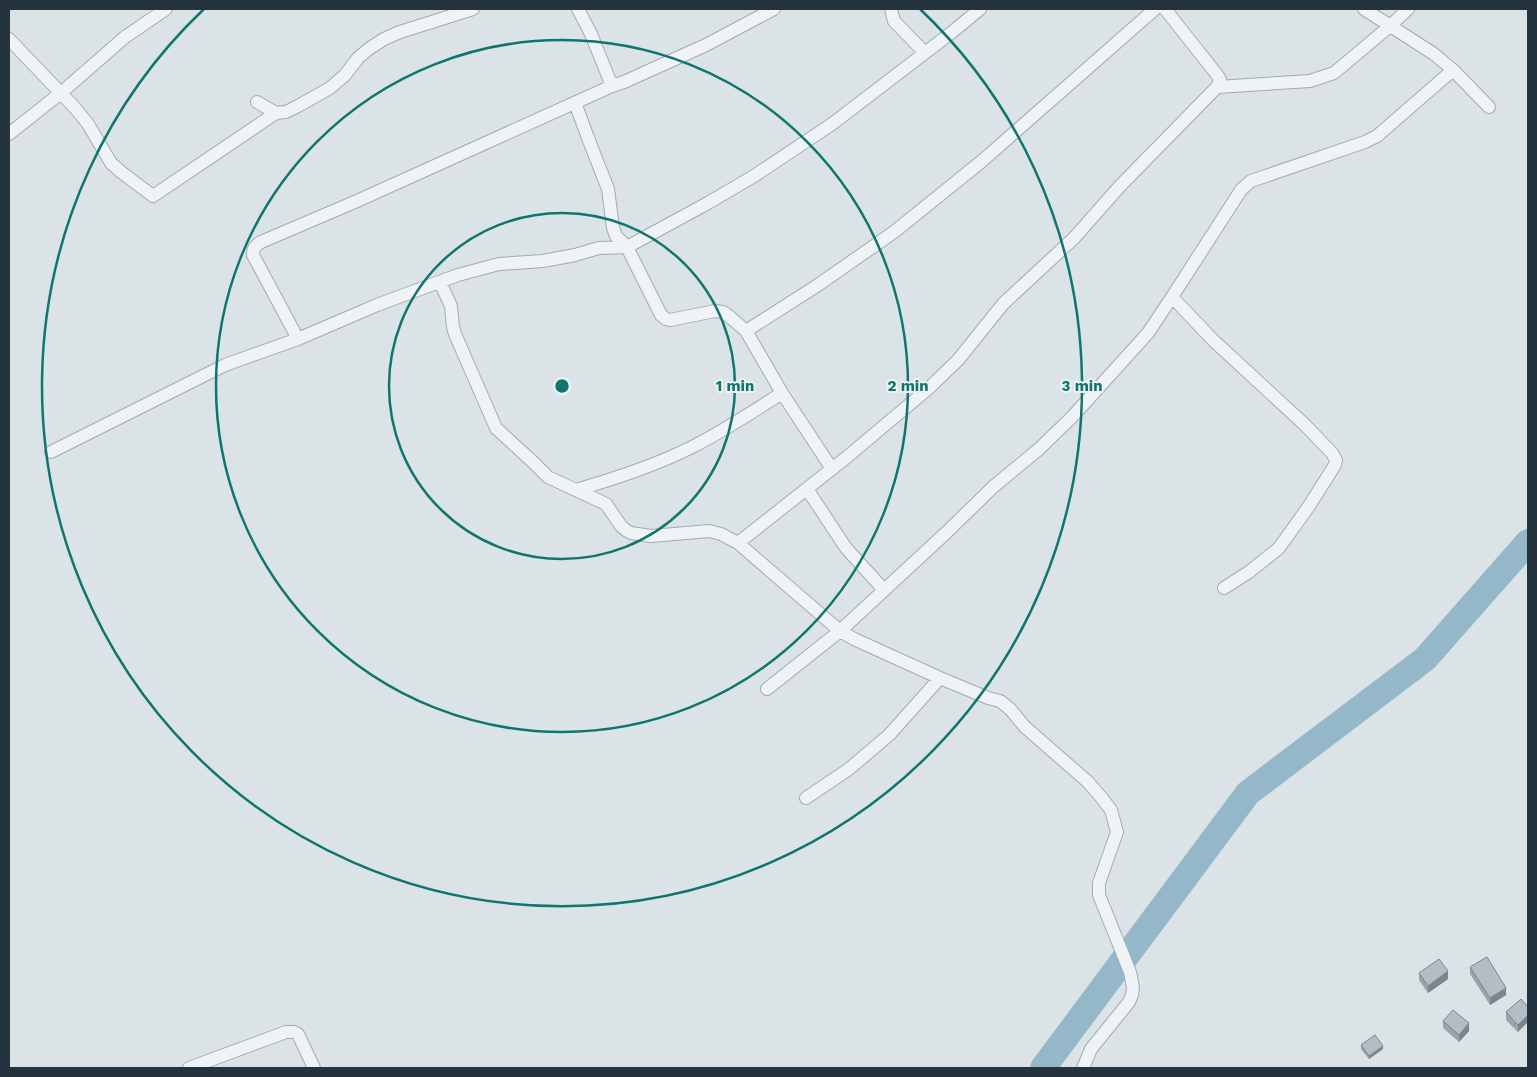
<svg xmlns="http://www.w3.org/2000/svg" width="1537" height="1077" font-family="'Work Sans',sans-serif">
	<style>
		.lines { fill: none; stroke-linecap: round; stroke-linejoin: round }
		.river { stroke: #94b8ca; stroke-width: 26 }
		.street-casing { stroke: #a1abb1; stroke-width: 14 }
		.street { stroke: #eff3f6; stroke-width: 12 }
		.wall { fill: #9aa3a9 }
		.shaded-wall { fill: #7d848a }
		.building { fill: #b3bdc5; stroke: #7d848a }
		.ring { fill: none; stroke: #0f766e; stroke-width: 2.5 }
		.centre { fill: #0f766e; stroke: #ecf1f5; stroke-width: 2.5 }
		.ring-label { font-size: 15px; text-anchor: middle; font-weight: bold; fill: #0f766e; stroke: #ecf1f5; stroke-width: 4; stroke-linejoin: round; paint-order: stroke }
	</style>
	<rect width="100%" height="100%" fill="#dce3e7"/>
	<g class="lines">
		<path class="river" d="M1043 1068 1248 793 1425 659 1528 542"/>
		<defs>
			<path id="street" d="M578 9 591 34 612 86
				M891 9 894 21 925 53
				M1364 9 1434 54 1453 70 1489 107
				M9 39 76 109 88 124 111 163 121 172 153 196 276 113
				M1217 87 1310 81 1334 73 1390 26 1408 9
				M257 102 276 113 286 112 298 106 330 88 345 75 358 58 370 48 384 39 400 32 473 9
				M577 102V108L588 138 608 189 613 228 616 236 627 247 661 315 666 319 670 320 715 311 723 312 730 317 746 331 782 393 832 469
				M9 134 62 92 125 37 166 9
				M440 282 451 306 453 327 455 334 496 428 534 463 548 477 606 504 621 526 627 531 631 533 651 536 709 531 721 534 738 543 840 631 854 639 940 678 988 698 1000 701 1010 709 1025 727 1088 782 1101 797 1111 810 1117 832 1099 883V895L1130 972 1133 987 1132 995 1129 1002 1091 1049 1083 1068
				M1172 297 1214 341 1305 425 1332 453 1336 460 1335 465 1309 506 1279 548 1249 572 1224 588
				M746 331 818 285 894 232 982 161 1155 9
				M298 339 253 255C253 248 255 246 261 242L357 201 612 86 624 82 706 45 774 9
				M51 452 225 365 298 339 377 305 458 275 499 264 543 261 575 255 599 248 627 247 708 203 754 176 832 124 951 33 980 9
				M807 489 846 548 884 590
				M576 490C616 478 657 465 694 446 725 430 754 411 782 393
				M738 543 847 457 929 388 958 360 1003 304 1074 238 1120 186 1217 87 1220 80 1218 76 1165 9
				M767 689 840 631 948 531 993 487 1039 449 1072 417 1148 333 1172 297 1241 190 1251 181 1365 142 1377 136 1453 70
				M806 798 849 769 889 735 940 678
				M189 1068 286 1032H294L298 1034 314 1068"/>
		</defs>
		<use href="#street" class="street-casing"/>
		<use href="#street" class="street"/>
	</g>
	<path class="wall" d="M1470 967 1506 995 1490 1005 1470 974Z
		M1419 973 1448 979 1428 993 1419 980Z
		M1528 1007 1518 1032 1506 1020V1012Z
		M1443 1021 1469 1031 1459 1042 1443 1028Z
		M1361 1045 1383 1049 1369 1059 1361 1049Z"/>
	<path class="shaded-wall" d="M1448 971V979L1428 993V986Z
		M1506 988V995L1490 1005V998Z
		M1528 1015V1022L1518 1032V1025Z
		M1469 1023V1031L1459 1042V1035Z
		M1383 1046V1049L1369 1059V1056Z"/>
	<path class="building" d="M1487 957 1506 988 1490 998 1470 967Z
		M1439 959 1448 971 1428 986 1419 973Z
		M1521 999 1528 1007V1015L1518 1025 1506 1012Z
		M1453 1010 1469 1023 1459 1035 1443 1021Z
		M1375 1035 1383 1046 1369 1056 1361 1045Z"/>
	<g class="ring">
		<circle cx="562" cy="386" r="173"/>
		<circle cx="562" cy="386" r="346"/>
		<path d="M920 9A520 520 0 1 1 204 9"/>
	</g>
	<circle cx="562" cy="386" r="8" class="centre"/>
	<g class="ring-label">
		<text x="735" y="391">1 min</text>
		<text x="908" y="391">2 min</text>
		<text x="1082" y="391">3 min</text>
	</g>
	<rect width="1537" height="1077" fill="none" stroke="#25333f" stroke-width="20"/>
</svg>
